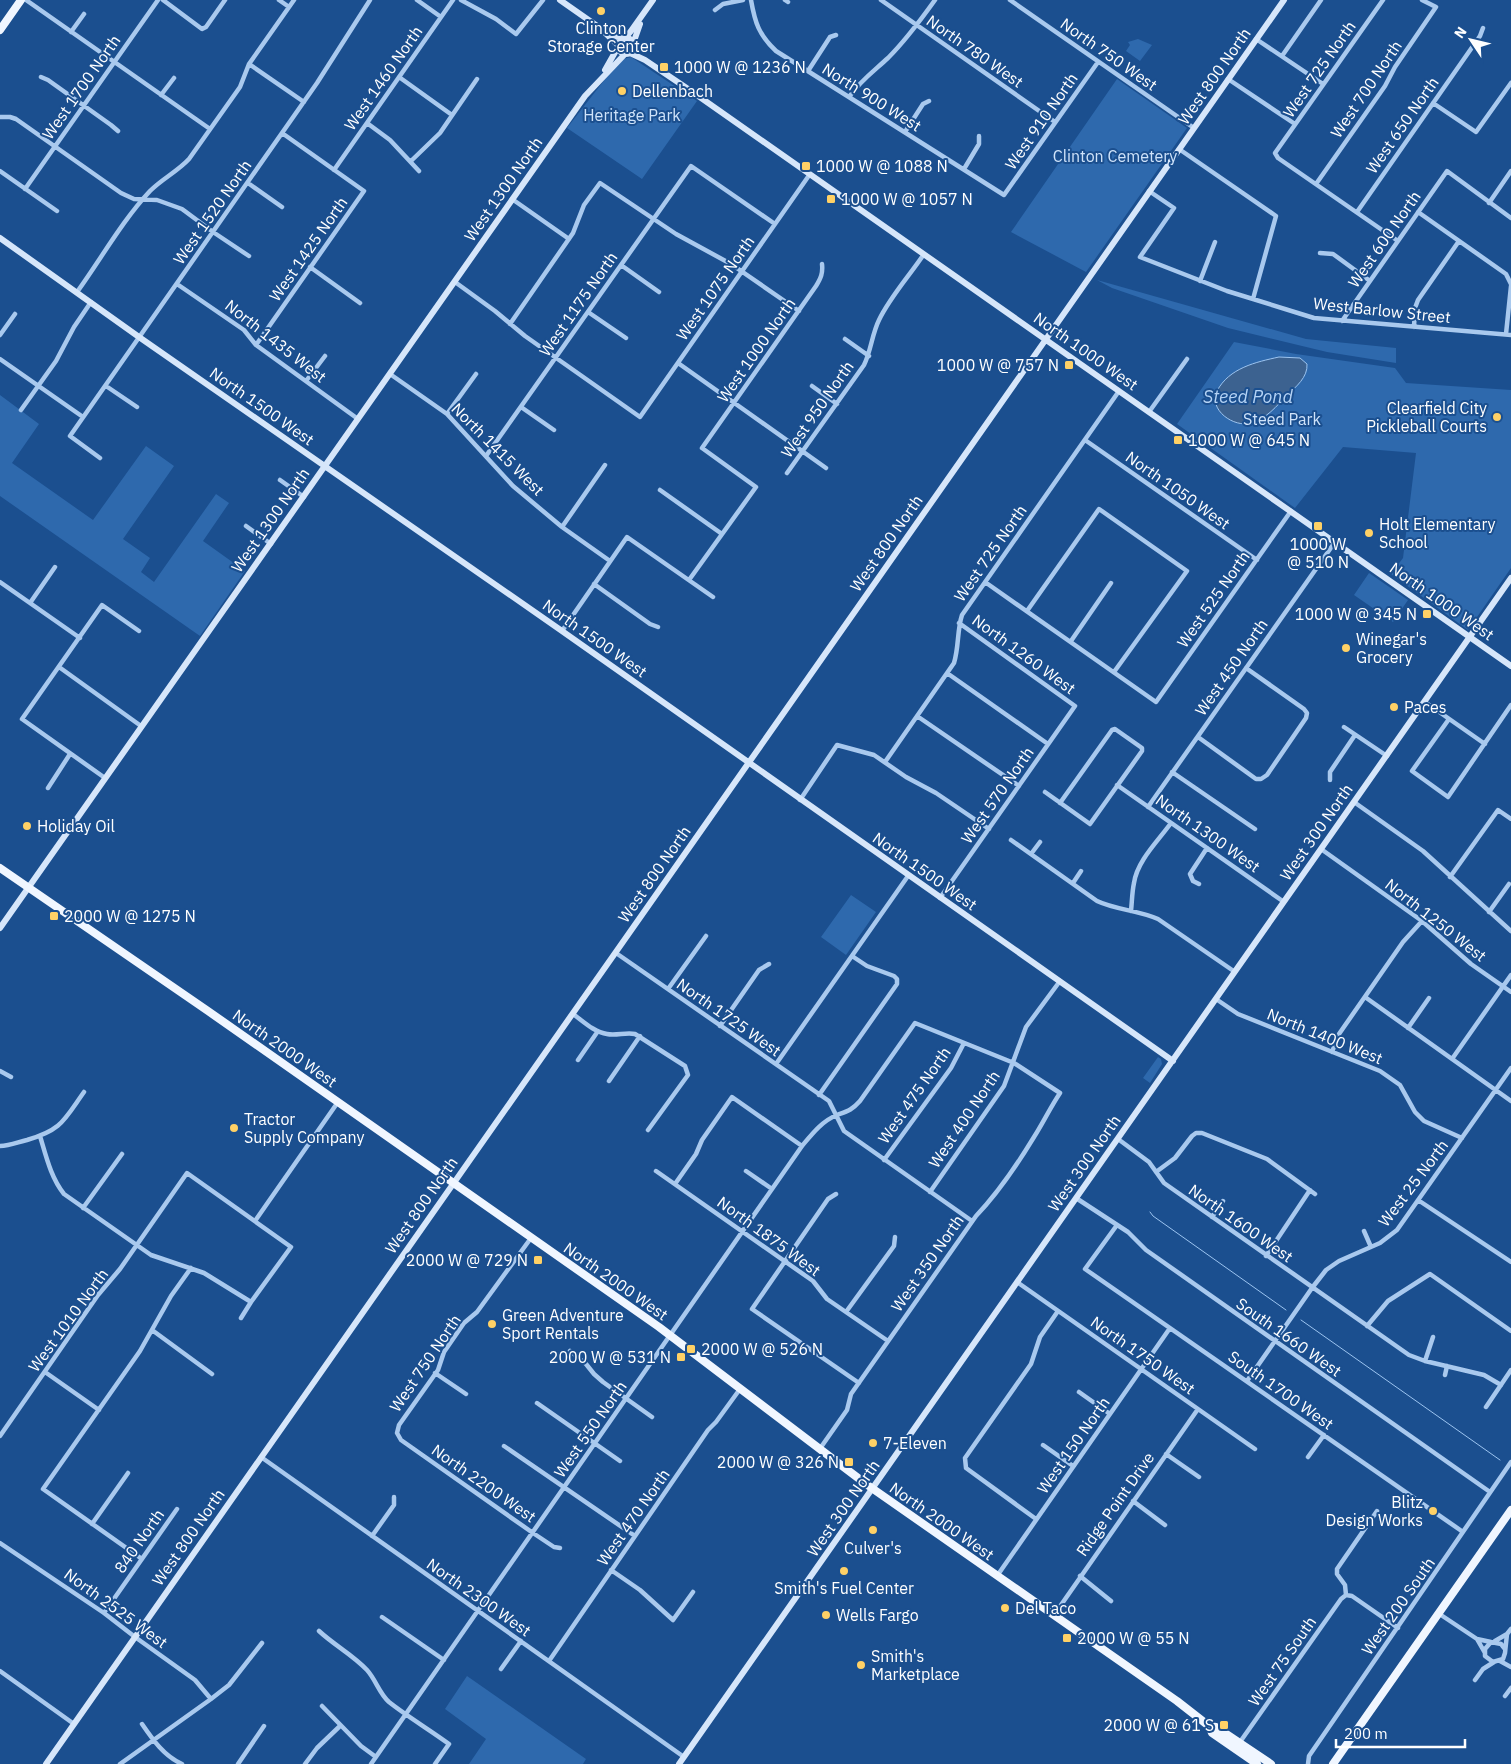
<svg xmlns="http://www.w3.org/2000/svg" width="1511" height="1764" font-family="'IBM Plex Sans',sans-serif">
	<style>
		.green { fill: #2e69ad }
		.water { fill: #3c6290; stroke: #9cc4f0 }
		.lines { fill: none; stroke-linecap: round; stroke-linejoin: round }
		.stream { stroke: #9cc4f0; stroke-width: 1 }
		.street { stroke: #a9c9ee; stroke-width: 4.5 }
		.secondary { stroke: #d6e6fa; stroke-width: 6 }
		.primary { stroke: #f0f6ff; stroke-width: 8 }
		.poi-dot { fill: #ffd166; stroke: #1b4f8f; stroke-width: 2 }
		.labels { text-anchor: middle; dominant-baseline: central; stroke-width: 4; stroke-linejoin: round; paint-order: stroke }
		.poi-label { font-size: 16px; fill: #fff; stroke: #1b4f8f; text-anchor: start }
		.street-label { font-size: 16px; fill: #fff; stroke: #1b4f8f }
		.park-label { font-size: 16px; fill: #cfe3fa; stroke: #1b4f8f }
		.water-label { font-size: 18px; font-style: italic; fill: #b5d3f5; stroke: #1b4f8f }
	</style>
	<rect width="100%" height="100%" fill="#1b4f8f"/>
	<path class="green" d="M1138 39 1152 45 1140 61 1126 51 1130 45 1128 42Z
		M631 57 697 101 642 179 567 128 620 60Z
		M1117 79 1187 128 1086 272 1011 232Z
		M1097 280 1306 339 1396 348V363L1327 352 1228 328 1112 288Z
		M1234 342 1296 354 1395 368 1406 383 1511 390V568L1468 630 1391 574 1403 558 1416 453 1343 447 1295 508 1177 424Z
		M0 395 39 424 12 463 93 520 146 446 174 466 123 539 150 558 141 572 154 582 216 494 229 503 203 541 245 571 200 636 0 496Z
		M1369 573 1408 600 1393 622 1354 595Z
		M851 895 876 912 846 955 821 937Z
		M1158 1057 1161 1059 1162 1064 1150 1083 1143 1078Z
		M467 1676 586 1759 583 1764H469L486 1739 445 1709Z"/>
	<path class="water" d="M1279 357 1300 358 1307 364C1308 377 1296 387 1287 395 1277 406 1266 419 1251 423 1234 428 1208 410 1217 391 1229 368 1256 362 1279 357Z"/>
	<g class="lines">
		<path class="stream" d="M1150 1212 1153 1216 1286 1310
			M1301 1320 1500 1460"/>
		<path class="street" d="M26 0 210 129
			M163 0 202 29 206 27 225 0
			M279 0 289 7
			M417 0 441 17
			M461 0 496 19 516 34 543 0
			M751 0C755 23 759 35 776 51L1004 195 1098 62
			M785 0 788 2
			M881 0 1055 122
			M1010 0 1194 128
			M1383 0 1275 153 1278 158 1398 241
			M715 10 723 4 743 0
			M71 32 84 14
			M1256 39 1323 84
			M1282 56 1321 0
			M249 64 304 102
			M808 71 830 37 836 35
			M41 77 48 80 111 125 118 131
			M399 77 452 115
			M1228 79 1295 124
			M161 95 174 78
			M849 97C860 81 874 71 888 58 906 40 920 21 935 0
			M1433 103 1476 132 1511 83
			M0 117H10L16 119 121 193 134 199 157 200 182 209 213 232 249 256
			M367 123 390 140 419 171
			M905 132 923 104 929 101
			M1179 149 1276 216 1253 299
			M411 161 440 133 477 79
			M964 169 979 144V136
			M334 170 453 0
			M0 171 57 211
			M248 183 282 207
			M1316 184 1385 86 1395 67 1436 7 1422 0
			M25 189 158 0
			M1149 191 1174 208 1140 257 1227 291 1314 318 1511 335
			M512 199 569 239
			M1489 203 1511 171
			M1357 212 1480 36 1483 28
			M1418 212 1506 274 1511 284
			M1320 253 1333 254 1370 281
			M621 265 659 292
			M310 267 360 303
			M1200 281 1215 242
			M455 282 495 311 525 336 640 417 810 174
			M177 284 244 330 256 345 358 419
			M77 292C101 259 122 221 150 191 162 179 178 171 189 159L240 87 249 64 294 0
			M588 312 626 338
			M1342 321 1447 171 1511 218
			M510 324 573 233 584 205 600 183 676 234 731 264 799 311
			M1414 327 1415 308 1418 300 1459 241
			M1506 334 1511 286
			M0 335 15 314
			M845 339 869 356
			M256 345 364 191 282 133
			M0 359 83 417
			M678 363 826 468
			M390 374 447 414 513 486 562 527 610 561
			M306 381 325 356
			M106 386 137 407
			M812 386 837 404
			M521 407 554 430
			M21 410 56 361 74 327 91 302
			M1149 412 1187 359
			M447 414 476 374
			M1085 440 1257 560
			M486 456 691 166 775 224
			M100 458 70 436 317 83 370 0
			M787 473 864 365C871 351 872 334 879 320 890 297 910 275 924 254
			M280 480 304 497
			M660 490 722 534
			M246 526 271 544
			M562 527 605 465
			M689 580 756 487 702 448 816 286C821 278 823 273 822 264
			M0 582 80 638
			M985 582 1156 702 1291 511
			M594 584 650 624 658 627
			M30 603 55 567
			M1027 611 1099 509 1187 571 1114 672
			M562 631 627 537 713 597
			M1071 641 1111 583
			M59 667 141 726
			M947 673 1048 744
			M1425 702 1485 744
			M917 716 1019 786
			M1449 719 1412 771 1448 797 1511 705
			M1344 727 1387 756
			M1198 737 1256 779H1261L1267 775 1306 718 1307 713 1304 709 1246 668
			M885 762 954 663C959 647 957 630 962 615L1119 391
			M1172 772 1255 829
			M105 778 22 719 102 605 139 631
			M1330 780V772L1355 735
			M1117 785 1284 902
			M48 788 70 754
			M1045 792 1090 824 1142 751V748L1115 729 1112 730 1060 803
			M800 800 837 745 874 755 906 777 936 793 989 829
			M1354 802 1423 851 1511 931
			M1148 807 1335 542
			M1011 840 1097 901C1116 910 1138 910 1158 919L1235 972
			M1321 849 1422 921 1471 964 1511 992
			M1031 854 1040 842
			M1450 877 1498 810 1511 819
			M1073 883 1081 871
			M1199 884 1193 881 1190 874 1207 848
			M940 898 1075 706 959 623
			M1131 911C1132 902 1132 892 1134 883 1137 861 1158 841 1171 823
			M1489 912 1509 884
			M616 953 829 1101 844 1131 972 1221
			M668 989 706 936
			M1365 997 1511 1101
			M1216 999 1238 1014 1380 1071 1400 1085 1415 1112 1424 1121 1462 1138
			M573 1014C583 1021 594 1032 607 1034 616 1036 626 1032 635 1034L685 1066 688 1075 648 1130
			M720 1026 759 970 769 964
			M1408 1028 1429 998
			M1332 1052 1339 1034 1403 942 1422 921
			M1452 1059 1511 975
			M578 1060 598 1031
			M776 1064 908 876
			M0 1071 11 1077
			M609 1081 640 1036
			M819 1095 897 984V979L894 976 867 966 852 956
			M40 1136C46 1156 51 1178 64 1194L151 1255 204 1273 251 1302 241 1318
			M1118 1139 1149 1162 1164 1183 1409 1355 1425 1361 1484 1375 1501 1385
			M0 1146C10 1146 18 1142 27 1140 62 1130 64 1120 84 1092
			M884 1160 951 1068 964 1043
			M656 1171 813 1281 827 1299 888 1341
			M746 1171 772 1189
			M1156 1172 1175 1158 1192 1136 1196 1133H1202L1267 1159 1315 1194
			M675 1184 696 1154 702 1140 732 1097 802 1146
			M930 1192 1004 1086 1026 1027 1060 981
			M836 1194 828 1199 752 1309 859 1383
			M1076 1198 1128 1232 1146 1250 1490 1492
			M1418 1200 1511 1262
			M83 1208 122 1154
			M1212 1217 1223 1201
			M255 1221 338 1102
			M1117 1225 1085 1269 1463 1532
			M1364 1231 1371 1247
			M531 1238 477 1312 464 1323 444 1352 438 1370 399 1425 397 1433 401 1440 533 1533 554 1547 560 1548
			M1266 1256 1310 1190
			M1017 1282 1255 1449
			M846 1312 894 1246 895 1237
			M1367 1326 1388 1301 1430 1274 1511 1331
			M152 1330 212 1374
			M570 1351 586 1364 594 1374 603 1382 652 1417
			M1425 1361 1433 1337
			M45 1372 99 1410
			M435 1373 466 1394
			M1445 1375 1447 1366
			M1247 1381 1312 1288 1326 1270 1339 1261 1380 1243 1397 1230 1511 1068
			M1079 1392 1110 1414
			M537 1403 620 1461
			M1486 1407 1511 1370
			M0 1436 98 1295 120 1269 187 1173 291 1247 251 1302
			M1043 1445 1073 1466
			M504 1446 635 1536
			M1166 1454 1199 1477
			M261 1457 684 1757
			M1308 1457 1324 1435
			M1133 1501 1165 1525
			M1036 1519 966 1468 965 1458 1031 1364 1040 1337 1058 1311
			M92 1524 128 1473
			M372 1536 394 1505V1497
			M0 1543 104 1613 135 1637 195 1680 211 1699
			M142 1559 43 1489 140 1351 171 1296 191 1268
			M611 1570 640 1590 673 1620 693 1592
			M997 1576 1170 1328
			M1080 1576 1111 1601
			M1346 1595 1345 1585 1337 1574V1569L1377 1511
			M1346 1595 1352 1596 1398 1628
			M104 1613 177 1509
			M1438 1613 1477 1639 1491 1642
			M1054 1615 1198 1409
			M382 1617 444 1660
			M319 1631C334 1645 353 1655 367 1670 376 1680 379 1693 389 1702 408 1717 430 1730 449 1744L435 1764
			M1477 1639 1485 1653
			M1495 1641 1507 1634 1511 1629
			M1505 1649 1501 1644 1491 1642 1485 1649V1656L1493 1662 1503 1659 1505 1653 1507 1634
			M549 1661 708 1430 716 1422 740 1389
			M1500 1661 1511 1667
			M501 1669 521 1641
			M0 1671 74 1724
			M1475 1680 1483 1669 1494 1662
			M1505 1696 1511 1688
			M322 1706 361 1746 376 1757
			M142 1724C153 1740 164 1756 182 1764
			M1240 1742 1341 1599 1346 1595
			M120 1764 211 1699 229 1685 262 1643
			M238 1764 264 1726
			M305 1764 317 1748 340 1726
			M371 1764 802 1146C812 1134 822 1121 837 1115 848 1111 852 1110 860 1101L915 1023 1014 1063 1060 1093C1050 1108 1043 1123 1034 1137 1017 1165 998 1193 976 1216L851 1394 847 1410 819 1450
			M1308 1764 1309 1756 1511 1462"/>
		<path class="secondary" d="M560 0 600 28 618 45
			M605 30 623 39
			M618 46a8 8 0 1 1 16 0a8 8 0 1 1-16 0Z
			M624 39 631 31 653 0
			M633 44 640 24
			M630 53 645 60 694 93 1511 666
			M605 70 618 47
			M0 238 139 337 562 631 1173 1061
			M0 928 585 96 625 54
			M46 1764 1284 0
			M679 1764 1511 578"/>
		<path class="primary" d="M0 30 21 0
			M0 868 208 1011 659 1327 866 1484 1177 1701 1209 1726 1212 1733 1257 1764
			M1209 1726 1216 1727 1271 1764
			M1333 1764 1511 1510"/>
	</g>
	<g class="poi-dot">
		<circle cx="601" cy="11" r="5"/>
		<rect x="659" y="62" width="10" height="10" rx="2.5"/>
		<circle cx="622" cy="91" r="5"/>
		<rect x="801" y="161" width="10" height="10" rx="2.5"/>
		<rect x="826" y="194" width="10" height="10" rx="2.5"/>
		<rect x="1064" y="360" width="10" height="10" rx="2.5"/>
		<circle cx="1497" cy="417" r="5"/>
		<rect x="1173" y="435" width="10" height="10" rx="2.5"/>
		<rect x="1313" y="521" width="10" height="10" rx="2.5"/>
		<circle cx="1369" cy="533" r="5"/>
		<rect x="1422" y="609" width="10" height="10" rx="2.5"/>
		<circle cx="1346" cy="648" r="5"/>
		<circle cx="1394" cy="707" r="5"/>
		<circle cx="27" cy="826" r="5"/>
		<rect x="49" y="911" width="10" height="10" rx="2.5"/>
		<circle cx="234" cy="1128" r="5"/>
		<rect x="533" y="1255" width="10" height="10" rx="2.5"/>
		<circle cx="492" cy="1324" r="5"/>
		<rect x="686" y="1344" width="10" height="10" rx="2.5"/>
		<rect x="676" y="1352" width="10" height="10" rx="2.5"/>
		<circle cx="873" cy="1443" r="5"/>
		<rect x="844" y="1457" width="10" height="10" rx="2.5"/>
		<circle cx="1433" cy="1511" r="5"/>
		<circle cx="873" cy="1530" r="5"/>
		<circle cx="844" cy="1571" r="5"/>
		<circle cx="1005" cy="1608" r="5"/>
		<circle cx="826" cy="1615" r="5"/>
		<rect x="1062" y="1633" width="10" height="10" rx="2.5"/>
		<circle cx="861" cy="1665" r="5"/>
		<rect x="1219" y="1720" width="10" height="10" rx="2.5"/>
	</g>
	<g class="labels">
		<g class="poi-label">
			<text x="601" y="28" text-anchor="middle">Clinton<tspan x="601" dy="18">Storage Center</tspan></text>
			<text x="674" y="67">1000 W @ 1236 N</text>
			<text x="632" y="91">Dellenbach</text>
			<text x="816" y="166">1000 W @ 1088 N</text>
			<text x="841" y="199">1000 W @ 1057 N</text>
			<text x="1059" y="365" text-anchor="end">1000 W @ 757 N</text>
			<text x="1487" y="408" text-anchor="end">Clearfield City<tspan x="1487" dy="18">Pickleball Courts</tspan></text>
			<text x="1188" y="440">1000 W @ 645 N</text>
			<text x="1379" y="524">Holt Elementary<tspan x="1379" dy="18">School</tspan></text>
			<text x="1318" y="544" text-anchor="middle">1000 W<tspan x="1318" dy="18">@ 510 N</tspan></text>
			<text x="1417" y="614" text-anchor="end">1000 W @ 345 N</text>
			<text x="1356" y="639">Winegar's<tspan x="1356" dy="18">Grocery</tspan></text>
			<text x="1404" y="707">Paces</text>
			<text x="37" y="826">Holiday Oil</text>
			<text x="64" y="916">2000 W @ 1275 N</text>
			<text x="244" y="1119">Tractor<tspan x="244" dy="18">Supply Company</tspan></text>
			<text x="528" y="1260" text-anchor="end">2000 W @ 729 N</text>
			<text x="502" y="1315">Green Adventure<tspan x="502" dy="18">Sport Rentals</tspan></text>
			<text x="701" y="1349">2000 W @ 526 N</text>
			<text x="671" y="1357" text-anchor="end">2000 W @ 531 N</text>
			<text x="883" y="1443">7-Eleven</text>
			<text x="839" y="1462" text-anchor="end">2000 W @ 326 N</text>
			<text x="1423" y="1502" text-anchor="end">Blitz<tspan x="1423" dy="18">Design Works</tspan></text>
			<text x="873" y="1548" text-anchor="middle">Culver's</text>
			<text x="844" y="1588" text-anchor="middle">Smith's Fuel Center</text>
			<text x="1015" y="1608">Del Taco</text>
			<text x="836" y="1615">Wells Fargo</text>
			<text x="1077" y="1638">2000 W @ 55 N</text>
			<text x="871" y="1656">Smith's<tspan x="871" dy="18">Marketplace</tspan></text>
			<text x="1214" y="1725" text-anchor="end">2000 W @ 61 S</text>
		</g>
		<g class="street-label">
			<text transform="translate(975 51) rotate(35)">North 780 West</text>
			<text transform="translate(1109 54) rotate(35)">North 750 West</text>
			<text transform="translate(1319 69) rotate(-55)">West 725 North</text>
			<text transform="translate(1214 76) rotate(-55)">West 800 North</text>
			<text transform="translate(383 78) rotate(-55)">West 1460 North</text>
			<text transform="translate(81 87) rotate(-55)">West 1700 North</text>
			<text transform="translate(1366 89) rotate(-56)">West 700 North</text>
			<text transform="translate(872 97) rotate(32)">North 900 West</text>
			<text transform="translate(1041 121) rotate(-55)">West 910 North</text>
			<text transform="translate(1402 125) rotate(-55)">West 650 North</text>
			<text transform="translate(503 189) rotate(-55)">West 1300 North</text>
			<text transform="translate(212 212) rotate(-55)">West 1520 North</text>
			<text transform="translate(1384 239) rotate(-55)">West 600 North</text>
			<text transform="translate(308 249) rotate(-55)">West 1425 North</text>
			<text transform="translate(715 288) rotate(-55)">West 1075 North</text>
			<text transform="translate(578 304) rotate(-55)">West 1175 North</text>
			<text transform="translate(1382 310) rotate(6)">West Barlow Street</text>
			<text transform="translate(276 341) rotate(38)">North 1435 West</text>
			<text transform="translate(756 350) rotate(-55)">West 1000 North</text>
			<text transform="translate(1086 351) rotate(35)">North 1000 West</text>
			<text transform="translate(262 406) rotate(35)">North 1500 West</text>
			<text transform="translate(817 409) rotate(-55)">West 950 North</text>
			<text transform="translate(498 449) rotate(45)">North 1415 West</text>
			<text transform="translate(1178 490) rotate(35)">North 1050 West</text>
			<text transform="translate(270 520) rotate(-55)">West 1300 North</text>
			<text transform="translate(886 543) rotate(-55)">West 800 North</text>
			<text transform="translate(990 553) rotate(-55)">West 725 North</text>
			<text transform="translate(1213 599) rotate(-55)">West 525 North</text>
			<text transform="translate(1442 601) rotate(35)">North 1000 West</text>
			<text transform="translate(595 638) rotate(35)">North 1500 West</text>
			<text transform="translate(1024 654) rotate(36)">North 1260 West</text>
			<text transform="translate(1231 667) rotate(-55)">West 450 North</text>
			<text transform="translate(997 795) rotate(-55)">West 570 North</text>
			<text transform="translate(1316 832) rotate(-55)">West 300 North</text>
			<text transform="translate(1208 833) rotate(35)">North 1300 West</text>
			<text transform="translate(925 871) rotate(35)">North 1500 West</text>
			<text transform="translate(654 874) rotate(-55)">West 800 North</text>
			<text transform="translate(1436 920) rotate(38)">North 1250 West</text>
			<text transform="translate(729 1017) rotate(35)">North 1725 West</text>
			<text transform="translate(1325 1036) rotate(22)">North 1400 West</text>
			<text transform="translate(285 1048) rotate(35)">North 2000 West</text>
			<text transform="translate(914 1095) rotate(-55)">West 475 North</text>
			<text transform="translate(964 1119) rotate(-56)">West 400 North</text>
			<text transform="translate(1084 1163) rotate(-55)">West 300 North</text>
			<text transform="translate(1413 1183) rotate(-53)">West 25 North</text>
			<text transform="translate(421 1205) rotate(-55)">West 800 North</text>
			<text transform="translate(1241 1223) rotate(35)">North 1600 West</text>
			<text transform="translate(769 1236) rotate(36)">North 1875 West</text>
			<text transform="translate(927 1263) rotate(-55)">West 350 North</text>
			<text transform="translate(616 1281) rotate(35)">North 2000 West</text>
			<text transform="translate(68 1320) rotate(-54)">West 1010 North</text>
			<text transform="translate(1289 1337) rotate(35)">South 1660 West</text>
			<text transform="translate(1143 1355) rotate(35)">North 1750 West</text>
			<text transform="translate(425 1363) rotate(-56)">West 750 North</text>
			<text transform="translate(1281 1390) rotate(35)">South 1700 West</text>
			<text transform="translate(590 1429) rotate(-55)">West 550 North</text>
			<text transform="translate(1073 1445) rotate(-55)">West 150 North</text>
			<text transform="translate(484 1483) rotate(35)">North 2200 West</text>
			<text transform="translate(1115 1504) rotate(-55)">Ridge Point Drive</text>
			<text transform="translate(843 1508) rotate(-55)">West 300 North</text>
			<text transform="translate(633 1517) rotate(-55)">West 470 North</text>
			<text transform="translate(942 1521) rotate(35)">North 2000 West</text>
			<text transform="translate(188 1537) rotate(-55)">West 800 North</text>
			<text transform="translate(139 1541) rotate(-55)">840 North</text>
			<text transform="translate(479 1597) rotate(35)">North 2300 West</text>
			<text transform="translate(1398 1606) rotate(-55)">West 200 South</text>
			<text transform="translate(116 1608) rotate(36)">North 2525 West</text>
			<text transform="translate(1282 1661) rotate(-55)">West 75 South</text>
		</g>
		<g class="park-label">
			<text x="632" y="115">Heritage Park</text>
			<text x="1115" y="156">Clinton Cemetery</text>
			<text x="1282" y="419">Steed Park</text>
		</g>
		<g class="water-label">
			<text x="1248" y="396">Steed Pond</text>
		</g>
	</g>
	<g transform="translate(1471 40) rotate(305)" stroke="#1b4f8f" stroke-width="4" paint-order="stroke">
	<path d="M0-4L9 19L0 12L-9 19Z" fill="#ffffff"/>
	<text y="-8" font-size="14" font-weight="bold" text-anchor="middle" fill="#ffffff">N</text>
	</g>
	<path d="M1336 1739v8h129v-8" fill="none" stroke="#ffffff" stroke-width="2.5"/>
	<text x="1344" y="1739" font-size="15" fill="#ffffff" stroke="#1b4f8f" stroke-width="4" paint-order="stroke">200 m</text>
</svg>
